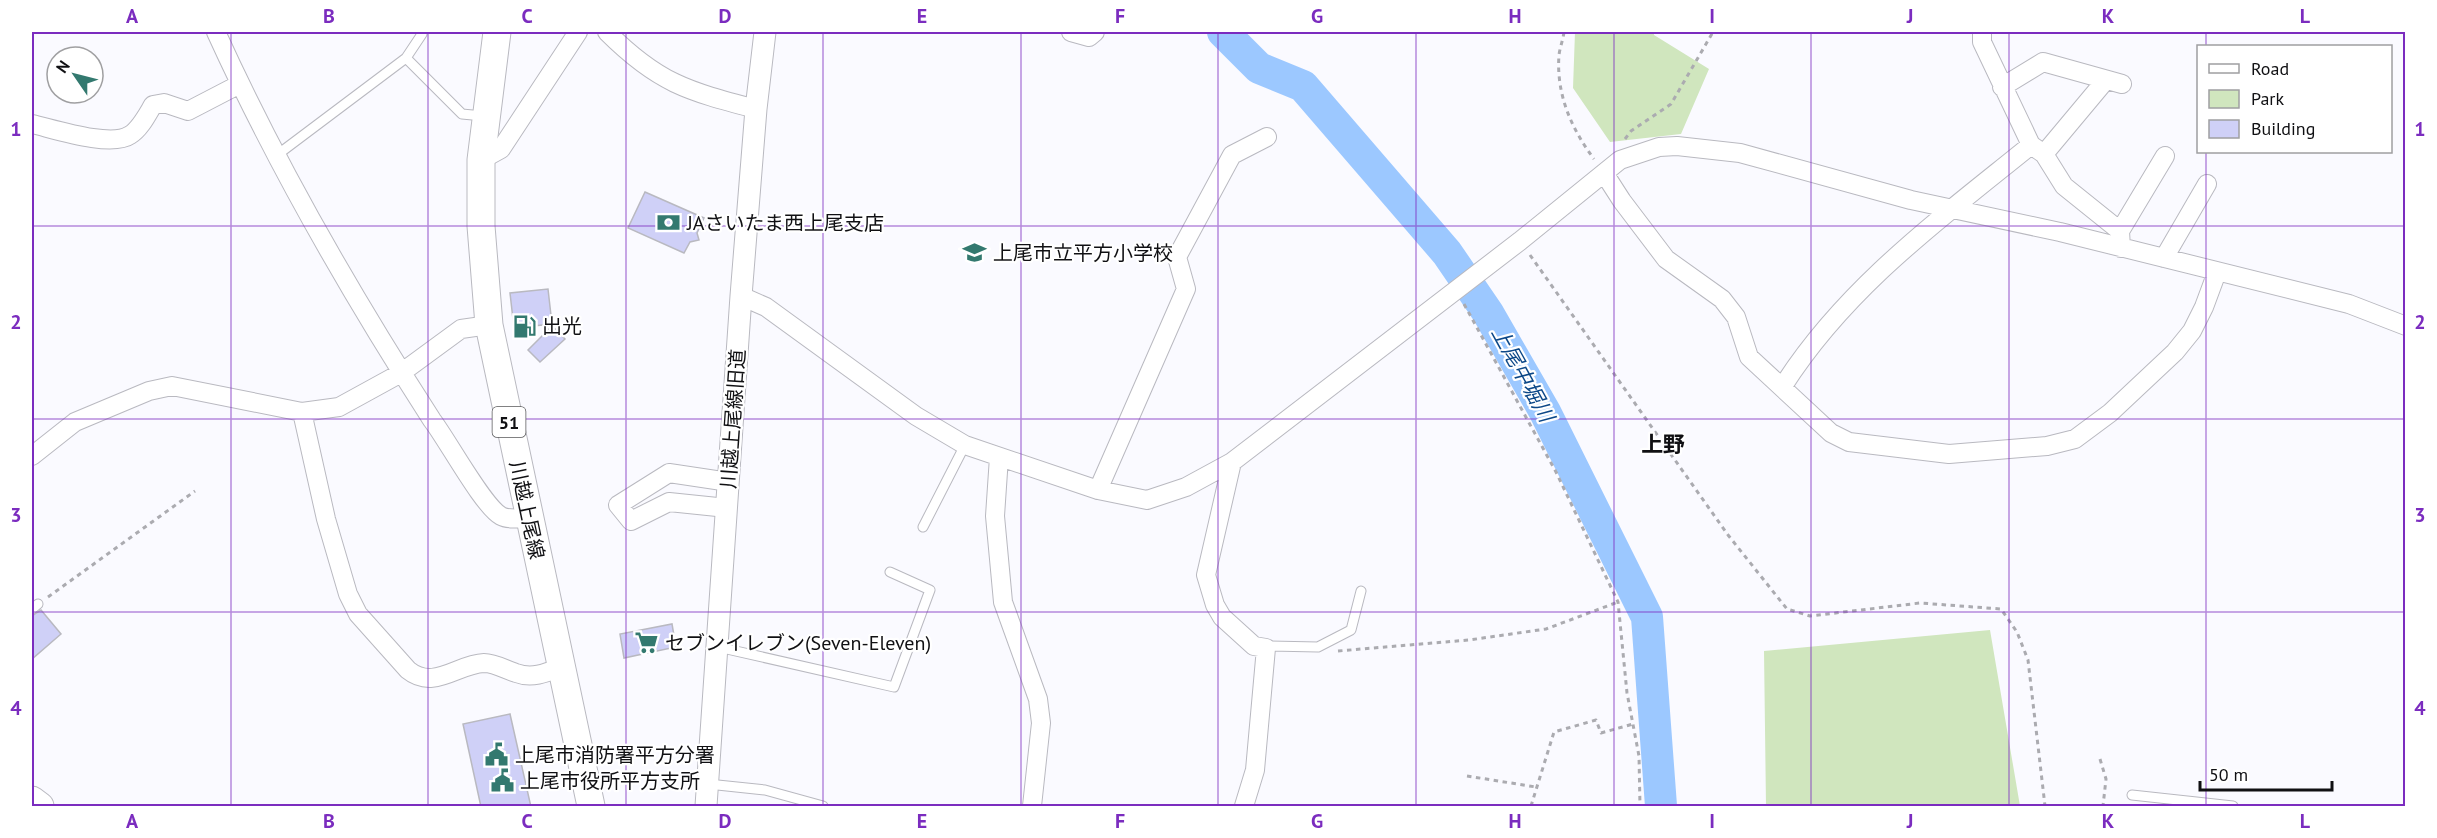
<svg xmlns="http://www.w3.org/2000/svg" width="2437" height="838" font-family="'PT Sans','Noto Sans JP',sans-serif">
	<style>
		.green { fill: #d0e6be }
		.lines { fill: none; stroke-linecap: round; stroke-linejoin: round }
		.river { stroke: #9cc8ff; stroke-width: 32 }
		.building { fill: #cfd0f7; stroke: #b9b9c0; stroke-width: 1.5 }
		.service-casing { stroke: #b9b9c0; stroke-width: 11 }
		.minor-casing { stroke: #b9b9c0; stroke-width: 20 }
		.tertiary-casing { stroke: #b9b9c0; stroke-width: 23 }
		.primary-casing { stroke: #b9b9c0; stroke-width: 29 }
		.path { stroke: #ababb0; stroke-width: 3; stroke-dasharray: 4.5 4.5; stroke-linecap: butt }
		.service { stroke: #fff; stroke-width: 9 }
		.minor { stroke: #fff; stroke-width: 18 }
		.tertiary { stroke: #fff; stroke-width: 21 }
		.primary { stroke: #fff; stroke-width: 27 }
		.grid { fill: none; stroke: #7b2cbf; stroke-width: 1.5; stroke-opacity: 0.55 }
		.labels { text-anchor: middle; dominant-baseline: central; stroke-width: 4.5; stroke-linejoin: round; paint-order: stroke }
		.shield { fill: #fff; stroke: #58585a; stroke-width: 1.5 }
		.shield-label { font-size: 18px; font-weight: bold; fill: #101013 }
		.poi-label { font-size: 20px; fill: #101013; stroke: #fff; text-anchor: start }
		.street-label { font-size: 20px; fill: #101013; stroke: #fff }
		.water-label { font-size: 21px; font-style: italic; fill: #0c4888; stroke: #fff }
		.quarter-label { font-size: 22px; font-weight: bold; fill: #101013; stroke: #fff }
		.neatline { fill: none; stroke: #7b2cbf; stroke-width: 2 }
		.grid-label { font-size: 20px; text-anchor: middle; font-weight: bold; fill: #7b2cbf }
	</style>
	<rect width="100%" height="100%" fill="#fafaff"/>
	<path class="green" d="M1575 32H1654V35L1709 69 1681 134 1610 142 1573 88Z
		M1990 630 2020 806H1766L1764 651Z"/>
	<g class="lines">
		<path class="river" d="M1223 32 1259 68 1303 86 1447 253 1488 313 1545 412 1647 617 1661 806"/>
	</g>
	<path class="building" d="M645 192 704 218 697 233 699 240 690 242 684 253 628 228Z
		M548 289 552 324 514 328 510 293Z
		M552 326 565 339 540 362 528 350Z
		M41 610 61 634 32 659V616Z
		M672 624 676 647 624 658 620 634Z
		M510 714 531 807H481L463 724Z"/>
	<g class="lines">
		<defs>
			<path id="service" d="M406 58 462 114 483 116
				M277 155 406 58 422 34 421 32
				M923 527 965 445
				M32 609 38 604
				M718 647 894 687 930 590 890 572
				M1266 648 1269 646 1318 647 1351 630 1361 591
				M708 784 765 790 823 806
				M2132 795 2233 806"/>
			<path id="minor" d="M216 32C277 166 352 296 432 420 448 441 483 506 501 516 508 520 521 518 529 518
				M607 32C658 83 687 91 756 109
				M1071 32 1089 37 1095 32
				M1982 32V42L2031 145 2044 154 2064 186 2120 231 2121 248
				M2002 87 2043 62 2122 84
				M32 124C54 129 111 148 130 135 140 129 147 115 153 105L164 103 188 111 240 84
				M2044 154 2105 81
				M481 160 501 149 578 32
				M1604 173 1622 201 1666 259 1722 299 1736 317 1749 357 1831 433 1849 442 1949 454 2047 446 2075 439 2110 413 2175 352 2192 331 2204 307 2217 272
				M2120 231 2165 156
				M2164 258 2207 184
				M741 296 766 307 916 416 965 445 1098 490 1147 500 1186 487 1232 462 1520 241 1620 160 1659 147 1677 146 1740 153 1911 200 2060 232 2349 304 2406 326
				M1783 386C1846 287 1941 218 2031 145
				M302 412 326 519 348 594 358 614 408 670C434 691 457 664 484 663 495 663 506 670 516 673 532 679 546 673 561 667
				M32 456 75 422 149 391 172 386 302 412 339 407 401 373 461 329 489 325
				M999 457 995 516 1003 602 1038 699 1041 723 1032 806
				M1232 462 1206 575 1215 605 1222 617 1254 646 1266 648 1255 770 1244 806
				M1098 490 1186 289 1177 257 1232 155 1267 137
				M727 508 669 502 631 521 618 505 669 473 729 482"/>
			<path id="tertiary" d="M706 806 741 296 756 109 765 32"/>
			<path id="primary" d="M497 32 481 160V226L489 325 591 806
				M32 800 40 806"/>
		</defs>
		<use href="#service" class="service-casing"/>
		<use href="#minor" class="minor-casing"/>
		<use href="#tertiary" class="tertiary-casing"/>
		<use href="#primary" class="primary-casing"/>
		<path class="path" d="M1564 32C1563 40 1560 47 1559 55 1556 94 1571 128 1594 159
			M1625 139 1631 131 1671 104 1713 32
			M1530 255 1728 535 1787 609 1810 616 1920 603 2001 609 2017 632 2028 660 2045 806
			M1464 304 1556 472 1618 602 1627 693 1639 756 1640 806
			M48 597 195 491
			M1338 651 1469 640 1546 629 1618 602
			M2100 759 2106 779 2103 806
			M1467 776 1536 787
			M1531 806 1554 732 1596 720 1601 733 1633 724"/>
		<use href="#service" class="service"/>
		<use href="#minor" class="minor"/>
		<use href="#tertiary" class="tertiary"/>
		<use href="#primary" class="primary"/>
	</g>
	<path class="grid" d="M231 32V806M428 32V806M626 32V806M823 32V806M1021 32V806M1218 32V806M1416 32V806M1614 32V806M1811 32V806M2009 32V806M2206 32V46M2206 152V806M32 226H2406M32 419H2406M32 612H2406"/>
	<defs>
		<symbol id="bank-bare" viewBox="-9 -9 18 18"><path d="M-6-4H6V4H-6ZM0-2.3a2.3 2.3 0 1 0 0 4.6a2.3 2.3 0 1 0 0-4.6Z" fill="#33796f" stroke="#fff" stroke-width="2.5" paint-order="stroke"/></symbol>
		<symbol id="school-bare" viewBox="-9 -9 18 18"><path d="M0-5L7-2L0 1L-7-2ZM-4 1L0 2.5L4 1V4Q0 6-4 4Z" fill="#33796f" stroke="#fff" stroke-width="2.5" paint-order="stroke"/></symbol>
		<symbol id="fuel-bare" viewBox="-9 -9 18 18"><path d="M-5.5-6h7V0h2V4h1.3V-2.5L3-4.5l.8-.8L6-3V5H2.5V1h-1V6h-7ZM-4.2-4.7v3.2H.2V-4.7Z" fill="#33796f" stroke="#fff" stroke-width="2.5" paint-order="stroke"/></symbol>
		<symbol id="supermarket-bare" viewBox="-9 -9 18 18"><path d="M-6-5.5h2.5l.6 2H6L4.5 2H-2.5L-4.4-4H-6ZM-1.5 3.2a1.3 1.3 0 1 0 .1 0ZM3 3.2a1.3 1.3 0 1 0 .1 0Z" fill="#33796f" stroke="#fff" stroke-width="2.5" paint-order="stroke"/></symbol>
		<symbol id="civic-bare" viewBox="-9 -9 18 18"><path d="M-.6-6.5H3V-4.5H.6V-3L4-1V1h2V6H-6V1h2V-1L-.6-3ZM-1.2 2.5V6h2.4V2.5Z" fill="#33796f" stroke="#fff" stroke-width="2.5" paint-order="stroke"/></symbol>
	</defs>
	<g fill-rule="evenodd">
		<use href="#bank-bare" x="652" y="206" width="33" height="33"/>
		<use href="#school-bare" x="958" y="236" width="33" height="33"/>
		<use href="#fuel-bare" x="508" y="310" width="33" height="33"/>
		<use href="#supermarket-bare" x="630" y="626" width="33" height="33"/>
		<use href="#civic-bare" x="480" y="738" width="33" height="33"/>
		<use href="#civic-bare" x="486" y="764" width="33" height="33"/>
	</g>
	<g class="labels">
		<rect class="shield" x="492.5" y="407" width="33" height="30" rx="4.5"/>
		<g class="shield-label">
			<text x="509" y="422">51</text>
		</g>
		<g class="poi-label">
			<text x="687" y="223">JAさいたま西上尾支店</text>
			<text x="993" y="253">上尾市立平方小学校</text>
			<text x="542" y="326">出光</text>
			<text x="665" y="643">セブンイレブン(Seven-Eleven)</text>
			<text x="515" y="755">上尾市消防署平方分署</text>
			<text x="520" y="781">上尾市役所平方支所</text>
		</g>
		<g class="street-label">
			<text transform="translate(733 419) rotate(-86)">川越上尾線旧道</text>
			<text transform="translate(527 510) rotate(78)">川越上尾線</text>
		</g>
		<g class="water-label">
			<text transform="translate(1523 374) rotate(61)">上尾中堀川</text>
		</g>
		<g class="quarter-label">
			<text x="1663" y="444">上野</text>
		</g>
	</g>
	<rect width="2437" height="838" fill="none" stroke="#ffffff" stroke-width="66"/>
	<rect x="2197" y="45" width="195" height="108" fill="#ffffff" stroke="#9f9fa1" stroke-width="1.5"/>
	<rect x="2209" y="64" width="30" height="9" fill="#ffffff" stroke="#9f9fa1" stroke-width="1.5"/>
	<text x="2251" y="75" font-size="18" fill="#101013">Road</text>
	<rect x="2209" y="90" width="30" height="18" fill="#d0e6be" stroke="#9f9fa1" stroke-width="1.5"/>
	<text x="2251" y="105" font-size="18" fill="#101013">Park</text>
	<rect x="2209" y="120" width="30" height="18" fill="#cfd0f7" stroke="#9f9fa1" stroke-width="1.5"/>
	<text x="2251" y="135" font-size="18" fill="#101013">Building</text>
	<g transform="translate(75 75) rotate(305)"><circle r="28" fill="#ffffff" stroke="#9f9fa1" stroke-width="1.5"/>
	<path d="M0-4.5L10 22L0 15L-10 22Z" fill="#33796f"/>
	<text y="-9" font-size="16" font-weight="bold" text-anchor="middle" fill="#101013">N</text>
	</g>
	<path d="M2200 781v9h132v-9" fill="none" stroke="#101013" stroke-width="3"/>
	<text x="2209" y="781" font-size="18" fill="#101013" stroke="#ffffff" stroke-width="4.5" paint-order="stroke">50 m</text>
	<rect x="33" y="33" width="2371" height="772" class="neatline"/>
	<g class="grid-label">
		<text x="132" y="23">A</text>
		<text x="329" y="23">B</text>
		<text x="527" y="23">C</text>
		<text x="725" y="23">D</text>
		<text x="922" y="23">E</text>
		<text x="1120" y="23">F</text>
		<text x="1317" y="23">G</text>
		<text x="1515" y="23">H</text>
		<text x="1712" y="23">I</text>
		<text x="1910" y="23">J</text>
		<text x="2108" y="23">K</text>
		<text x="2305" y="23">L</text>
		<text x="16" y="136">1</text>
		<text x="2420" y="136">1</text>
		<text x="16" y="329">2</text>
		<text x="2420" y="329">2</text>
		<text x="16" y="522">3</text>
		<text x="2420" y="522">3</text>
		<text x="16" y="715">4</text>
		<text x="2420" y="715">4</text>
		<text x="132" y="828">A</text>
		<text x="329" y="828">B</text>
		<text x="527" y="828">C</text>
		<text x="725" y="828">D</text>
		<text x="922" y="828">E</text>
		<text x="1120" y="828">F</text>
		<text x="1317" y="828">G</text>
		<text x="1515" y="828">H</text>
		<text x="1712" y="828">I</text>
		<text x="1910" y="828">J</text>
		<text x="2108" y="828">K</text>
		<text x="2305" y="828">L</text>
	</g>
</svg>
